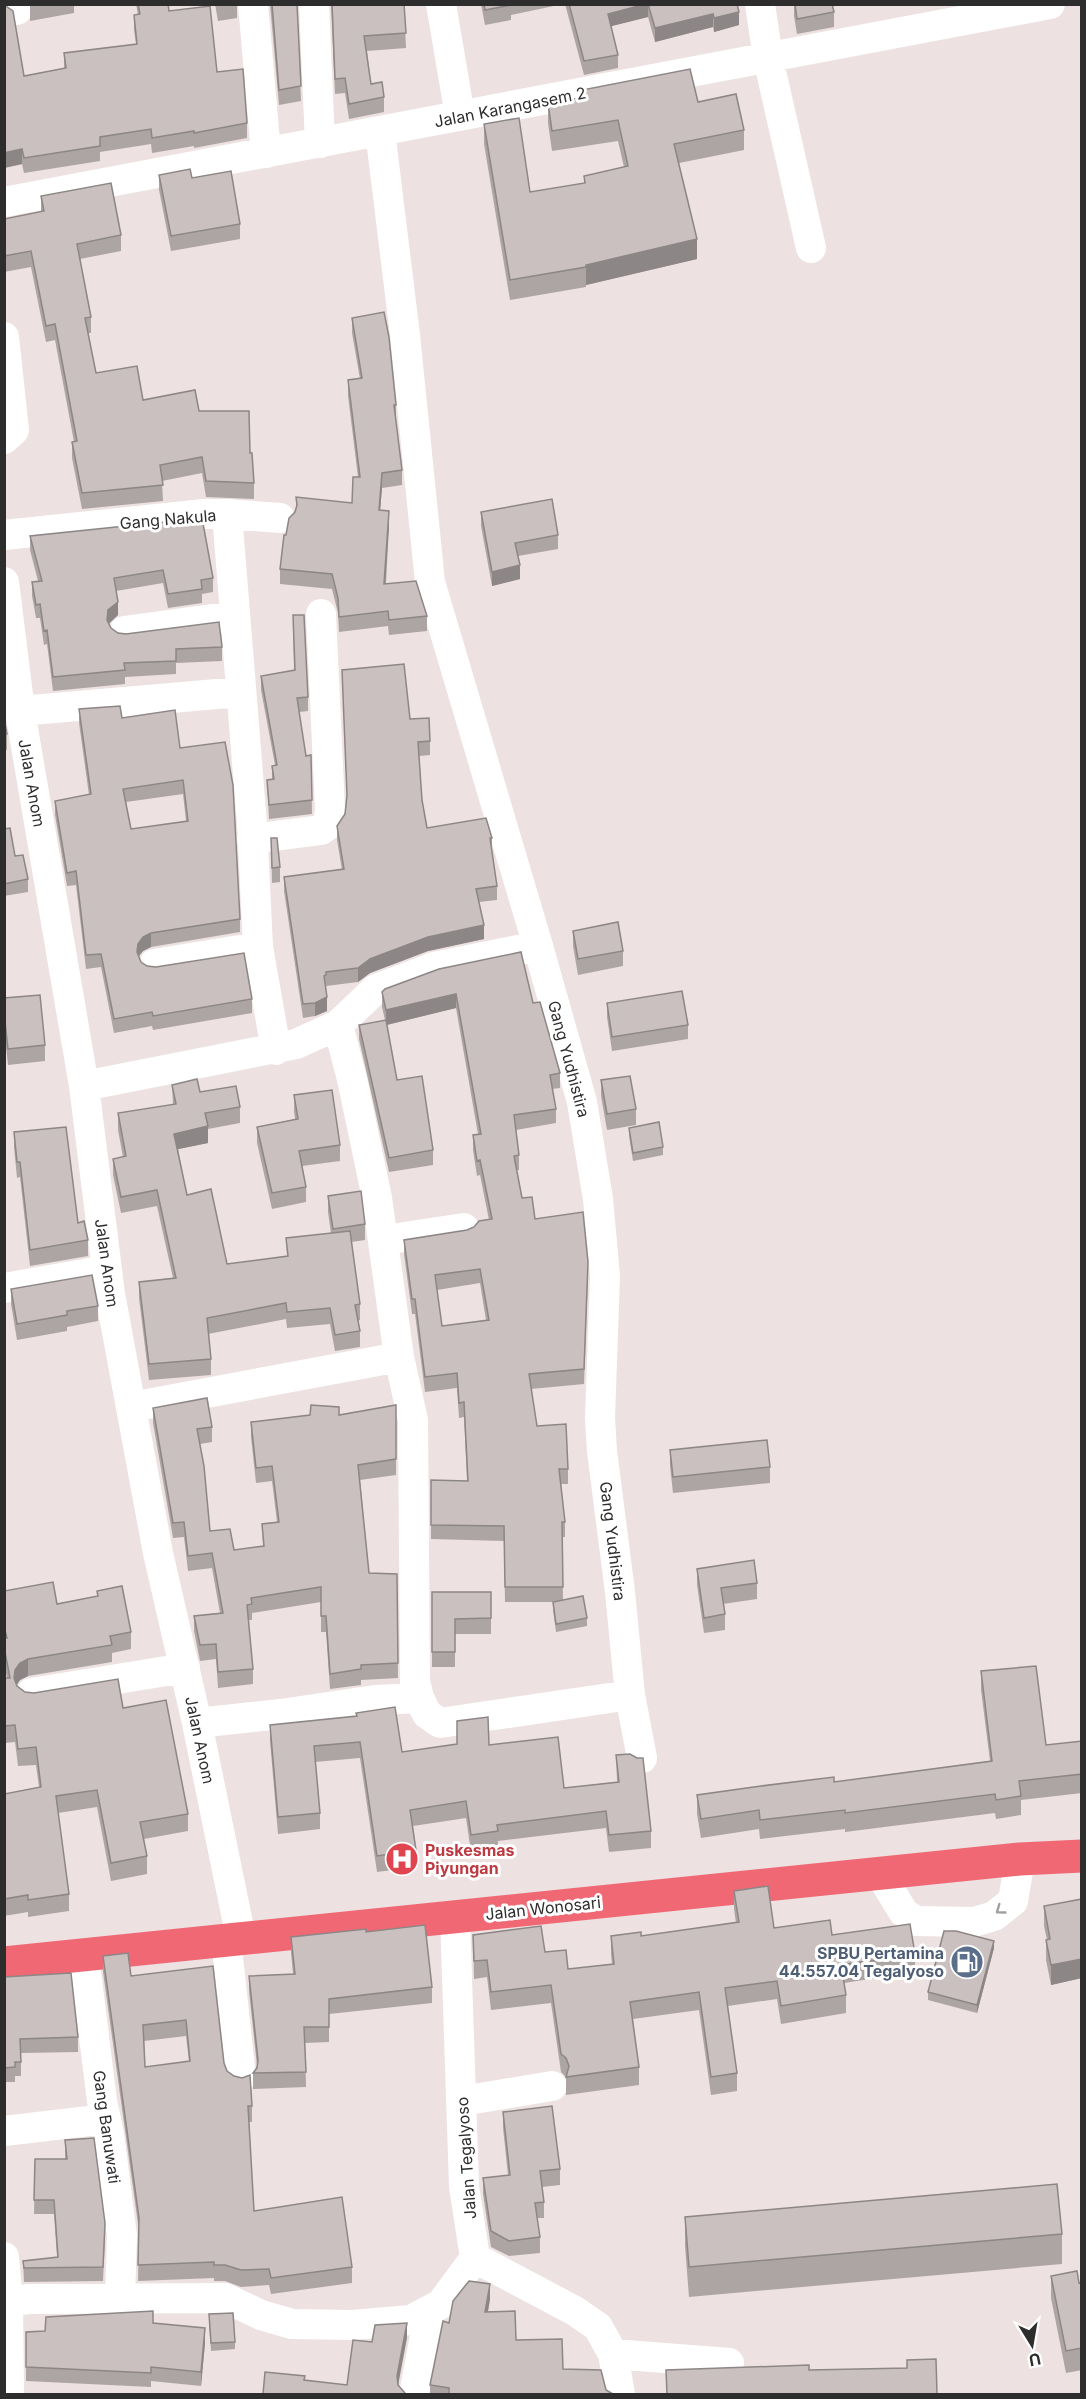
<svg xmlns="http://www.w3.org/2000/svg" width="1086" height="2399" font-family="Inter,sans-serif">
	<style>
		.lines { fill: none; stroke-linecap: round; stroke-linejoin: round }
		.minor { stroke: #fff; stroke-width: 30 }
		.highway { stroke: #f16875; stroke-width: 33 }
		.wall { fill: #ada5a4; fill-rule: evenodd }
		.shaded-wall { fill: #8d8686 }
		.building { fill: #c9c0bf; stroke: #8d8686; stroke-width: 1.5; fill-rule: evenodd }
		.oneway { stroke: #a0a0a0 }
		.labels { text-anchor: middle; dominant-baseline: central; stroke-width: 6; stroke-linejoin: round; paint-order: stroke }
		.street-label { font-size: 16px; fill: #2d2d2d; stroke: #fff }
		.health-label { font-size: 16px; font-weight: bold; fill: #be3a42; stroke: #fff; text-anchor: start }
		.service-label { font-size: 16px; font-weight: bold; fill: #4e5e75; stroke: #fff; text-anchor: end }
	</style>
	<rect width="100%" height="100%" fill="#ede2e1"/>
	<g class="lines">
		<path class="minor" d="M17 4V10
			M253 4 266 153
			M314 4 320 143
			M441 4 460 116
			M760 4 768 58 811 248
			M380 131 405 335 430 582 538 946 582 1102 598 1199 605 1276 600 1418 602 1451 620 1592 630 1695 642 1758
			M4 202 1050 4
			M4 337 14 430 4 439
			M227 514 280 518
			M4 535 204 514H227L252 824 258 947 276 1050
			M4 582 20 711 84 1086 110 1294 158 1553 197 1723 241 1938
			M124 631 234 616
			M20 711 240 692
			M252 839 321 830 328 825 330 809 321 614
			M154 964 258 947
			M338 1025 352 1079 377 1198 399 1357 413 1420 415 1681 419 1698
			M84 1086 296 1044 338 1025 376 989 434 967 538 946
			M384 1240 464 1228
			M4 1288 107 1270
			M131 1407 399 1357
			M31 1693 185 1668
			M197 1723 281 1714 375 1700 419 1698 427 1714 440 1723 630 1695
			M880 1874 904 1913 916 1921 974 1922 994 1916 1013 1901 1020 1859
			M455 1917 464 2186 475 2258 575 2311 598 2327 613 2354 620 2394
			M226 1939 241 2077
			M84 1956 102 2101 109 2134 122 2236 120 2298
			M462 2101 552 2086
			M4 2131 106 2119
			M4 2257 8 2302 9 2394
			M4 2302 29 2299 225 2298 261 2315 292 2324 352 2325 411 2320 441 2304 475 2258
			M613 2354 729 2363
			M414 2394 430 2310"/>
		<path class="highway" d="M4 1963 1020 1859 1082 1856"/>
	</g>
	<path class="wall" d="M30 4H74V13L30 21Z
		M136 4H168L169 11 217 72 247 123V138L194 148V146L152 153 151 144 100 152V161L24 173 22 164 4 168 24 76 64 68V53L136 44 134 30V15H138Z
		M215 4H237V18L218 21Z
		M270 4H297L301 101 279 105Z
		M331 4H404L406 48 367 51 371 84 384 97V112L349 119 345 93 335 94Z
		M481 4H554V6L511 15V20L485 25Z
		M565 4H737L739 25 714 32 713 27 655 42 648 17 611 26 618 55V68L584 75Z
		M794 4H832L834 12V27L797 34 794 16Z
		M577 91 698 102 744 130V150L679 163 697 259 586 285V287L510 300 484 144V124L530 192 584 183V176L624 167 618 141 552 151 548 123V103L577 98Z
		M159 175 192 178 240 224V239L171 251 159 190Z
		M41 196 121 235V251L80 259 91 317V333H88L96 373 143 400 199 411 250 453 254 483V499L206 497 202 473 162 481 163 501 82 509 72 458V442H74L55 340 46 342 31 267 4 272V219L41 212Z
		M352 318 396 405V420L402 470V485L382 488 380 510 389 526 386 584 427 616V631L389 635 388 626 339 632 338 613 332 589 280 584V569L286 535 296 508V497L352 503 358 477 348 396V380L360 379 352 333Z
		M481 512 558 535V549L518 556 520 579 492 586 481 526Z
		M30 536 213 578V592L202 594V603L168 608 163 583 116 591 118 615 109 624 111 628 118 633 222 647V661L176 663V674L125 677V684L53 691 47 644 44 645 40 618H36L32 596V582L38 581 30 550Z
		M293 615 308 697V711L299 712 306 756 311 755 312 814 269 819 267 780 272 779V766L275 765 261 690V676L294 671Z
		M342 670 410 719 430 741V755L419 756 422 800 427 828 492 838V852L497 886V900L479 902 484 939 428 951 370 973 358 982 326 986 327 1011 315 1016 303 1018 284 891V877L342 870 337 840V826L345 814 347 798Z
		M79 709 122 718 180 748 240 919V932L151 947 143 951 139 956 141 962 147 966 252 999V1013L153 1030 152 1026 114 1033 101 967 86 969 76 885 67 886 55 815V801L89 795 79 723ZM183 794 186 821 131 829 126 802Z
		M4 718 7 734V750H4Z
		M4 829 15 856 28 879V892L4 896Z
		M271 838 280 867V882L272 883Z
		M573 931 623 951V966L578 975 573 946Z
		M385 989 533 1003 560 1073V1088L552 1089 556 1109V1123L516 1130 519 1155V1170H517L522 1198 535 1219 588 1276 584 1384 531 1389 537 1426 568 1469V1484H561L565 1522V1537H562L563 1600 587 1618V1626L556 1632 553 1610V1602H505L504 1541 431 1539V1480L467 1481 464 1417 459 1418 457 1388 425 1392 415 1314H412L404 1254V1240L467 1230 489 1220 480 1175 477 1176 473 1150V1135L478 1134 456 1008 387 1025 397 1080 433 1150V1165L389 1172 359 1039V1025L385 1020 382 1007V992ZM480 1283 486 1320 442 1326 437 1290Z
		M4 998 45 1045V1061L8 1065 4 1029Z
		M607 1003 688 1025V1039L612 1051 607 1017Z
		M601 1080 636 1109V1125L607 1130 601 1096Z
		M172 1085 200 1092 240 1107V1123L208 1129V1143L178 1149 187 1195 227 1264 287 1256 286 1238 331 1233 328 1212V1196L365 1224V1240L351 1242 360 1304V1320L358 1321 360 1331V1347L335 1351 330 1324 287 1328 286 1319 208 1334 211 1359V1375L149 1380 139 1298V1282L173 1278 157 1206 121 1213 113 1175V1159L123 1157 118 1130V1113L173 1105Z
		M294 1095 340 1145V1161L302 1166 306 1187V1202L272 1209 257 1143V1127L295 1119 294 1111Z
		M629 1128 663 1147V1155L633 1161 629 1136Z
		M14 1132 78 1223 88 1240V1256L30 1266 20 1177 17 1178 14 1147Z
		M11 1289 98 1306V1321L67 1327V1331L17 1340 11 1304Z
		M396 1405V1475L360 1480 369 1573 397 1574 398 1678 361 1680V1685L330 1689 326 1632H321V1602L252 1613V1620H248L253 1669V1684L218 1688 216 1659 200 1661 194 1631V1616L220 1613 212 1568 188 1571 184 1537 173 1538 153 1423V1408L212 1427V1442L200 1444 210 1531 234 1550 263 1546 262 1524 277 1522 272 1481 256 1483 251 1437V1422L339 1415Z
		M670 1450 770 1467V1483L673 1493 670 1466Z
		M697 1569 757 1583V1599L723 1604 725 1614V1630L704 1633 697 1585Z
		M4 1591 57 1604 97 1596V1591L131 1632V1649L112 1653V1662L28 1676 20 1680 17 1685V1686L25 1692 123 1708 188 1814V1831L144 1839 147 1856V1874L111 1881 97 1807 58 1813 69 1894V1911L28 1917V1912L4 1916V1794L39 1787 36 1765 18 1766 15 1742 4 1743V1678H7L4 1664Z
		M432 1592H491V1634H455V1667H432Z
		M981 1671 1046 1745 1082 1741V1793L1021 1800V1815L996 1819 995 1813 845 1832V1829L760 1839 759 1829 701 1838 697 1814V1795L834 1782 990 1761 981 1690Z
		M356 1716 402 1752 457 1744V1721L489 1745 564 1788 617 1782 616 1755 651 1831V1848L609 1852 606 1828 498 1841V1848L471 1852 466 1818 413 1826 416 1850V1867L377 1872 360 1758 315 1762 320 1813V1829L278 1834 270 1741V1725Z
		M734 1891 774 1928 832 1935 915 1954V1972L844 1983 846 1995V2013L781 2024 777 1999 728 2006 737 2073V2091L711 2095 699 2010 633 2019 639 2067V2085L566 2095V2077L561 2072 551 2003 491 2010 487 1977 474 1979 473 1935 545 1952 568 1969 612 1964 611 1954V1936H641L736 1923 734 1909Z
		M1082 1899V1978L1051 1985 1046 1960V1940H1047L1044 1926V1906Z
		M366 1932 432 1987V2003L329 2014V2042L305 2043 306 2087 253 2089V2073L257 2066 249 1991V1976L293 1974 291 1953V1937Z
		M994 1948 977 2013 928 2000V1992Z
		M103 1956 131 1976 213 1966 224 2063 227 2071 252 2106V2122H249L254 2211 352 2267V2283L271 2294 269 2285 241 2287 225 2281H214V2278L138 2281 139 2231 103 1972ZM186 2036 189 2062 145 2067 144 2041Z
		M4 1977 78 2037V2052L21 2053V2076H15V2082H4Z
		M503 2112 560 2169V2185L542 2187 544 2202V2218H537L540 2237V2253L509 2256 491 2247 483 2194V2178L508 2175 503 2128Z
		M65 2140 105 2237 103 2281 24 2282 23 2261 57 2257 54 2214H34L35 2159H65Z
		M685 2217 1062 2234V2264L689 2297 685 2246Z
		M1051 2276 1079 2283 1082 2282V2370L1066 2373 1051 2298Z
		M490 2299 488 2312 516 2340 563 2369 606 2390 613 2394H430V2385L449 2323Z
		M209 2322 235 2342V2349L211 2351Z
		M153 2323 205 2343 201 2386 151 2381V2387L26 2381V2332L45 2331Z"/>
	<path class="shaded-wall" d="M646 4H648V17L608 27V14Z
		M739 12V25L714 32V18Z
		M713 14V27L655 42V28Z
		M22 149V164L4 168V153Z
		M697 239V259L586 285V265Z
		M382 473V488L379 525V510Z
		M389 511V526L384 600V584Z
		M520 565V579L492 586V572Z
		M118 602V615L108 624 107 620 108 610Z
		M484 925V939L428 951 370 973 358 982V968L370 959 428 937Z
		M151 933V947L143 951 138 957 137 952 138 944 143 937Z
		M456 994V1008L386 1025V1010Z
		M327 997V1011L315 1016V1003Z
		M208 1126V1143L174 1150V1134Z
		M28 1659V1676L20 1680 15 1687 14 1678 15 1670 20 1663Z
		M994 1941V1948L977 2013V2005Z
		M1082 1959V1978L1051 1985V1965Z
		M490 2284V2299L485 2327V2312Z
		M407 2323V2338L397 2391V2376Z
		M205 2328V2343L201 2386V2372Z"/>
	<path class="building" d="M138 4H168L169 11 210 6 217 72 243 69 247 123 194 133V131L152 138 151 129 100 137V146L24 158 22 149 4 153V5L13 11 24 76 66 68 64 53 137 44 134 15 140 14Z
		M272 4H297L301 86 279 90Z
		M332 4H404L406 33 364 36 371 84 382 82 384 97 349 104 345 78 335 79Z
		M484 4H510L511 5 485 10Z
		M569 4H646L608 14 618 55 584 61Z
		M648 4H737L739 12 714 18 713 14 655 28Z
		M795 4H832L834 12 797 19Z
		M690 69 698 102 736 94 744 130 674 144 697 239 586 265V267L510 280 484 124 519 118 530 192 585 183 584 176 628 166 618 120 552 131 548 103 579 98 577 91Z
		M190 169 192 178 231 171 240 224 171 236 159 175Z
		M111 183 121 235 77 244 91 317 85 318 96 373 137 366 143 400 195 390 199 411H249L250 453H252L254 483 206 481 202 457 160 465 163 485 82 493 72 442 77 441 55 324 46 326 31 251 4 256V219L44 211 41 196Z
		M384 312 389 337 396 405H394L402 470 382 473 379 510 389 511 384 584 416 581 427 616 389 620 388 611 339 617 338 598 332 574 280 569 284 535H286L289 518 295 512 297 505 296 497 352 503 353 477H360L348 380 362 378 352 318Z
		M552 499 558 535 515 543 520 565 492 572 481 512Z
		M202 518 213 578 201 580 202 589 168 594 163 570 114 578 118 602 108 610 107 620 111 628 118 633 126 634 219 622 222 647 176 649V661L124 663 125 670 53 677 47 630 44 631 40 604 36 605 32 582 42 581 30 536Z
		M293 615H304L308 697 297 698 306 756 311 755 312 800 269 805 267 780 274 779 272 766 277 765 261 676 295 670Z
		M404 664 410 719 429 718 430 741 418 742 422 800 427 828 486 818 492 838H490L497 886 476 889 484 925 428 937 370 959 358 968 326 972V975L324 976 327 997 315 1003 303 1004 284 877 344 869 337 826 345 814 347 795 342 670Z
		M120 706 122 718 175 710 180 748 225 742 233 785 240 919 151 933 143 937 138 944 137 952 141 962 147 966 156 967 244 953 252 999 153 1016 152 1012 114 1019 101 954 86 955 76 871 67 873 55 801 91 794 79 709ZM183 780 188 821 131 829 123 789Z
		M4 718 7 734 4 735Z
		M10 828 15 856 23 855 28 879 4 884V829Z
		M271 838H277L280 867 272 868Z
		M618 922 623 951 578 959 573 931Z
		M521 952 533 1003 540 1002 560 1073 550 1075 556 1109 514 1115 519 1155 514 1156 522 1198 532 1197 535 1219 583 1212 588 1262 584 1369 529 1374 537 1426 566 1424 568 1469H559L565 1522H562L563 1587H505L504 1526 431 1525V1480L468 1481 464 1402 459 1403 457 1373 425 1377 415 1299H412L404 1240 467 1230 474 1227 479 1221 492 1219 480 1160 477 1161 473 1135 481 1134 456 994 386 1010 382 992 385 989 439 969ZM480 1269 489 1320 442 1326 435 1275Z
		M682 991 688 1025 612 1037 607 1003Z
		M40 995 45 1045 8 1049 4 1013V998Z
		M386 1020 397 1080 422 1076 433 1150 389 1158 359 1025Z
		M630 1076 636 1109 607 1114 601 1080Z
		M197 1079 200 1092 236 1086 240 1107 205 1113 208 1126 174 1134 187 1195 211 1189 227 1264 288 1256 286 1238 350 1231 360 1304 355 1305 360 1331 335 1335 330 1308 287 1312 286 1303 207 1318 211 1359 149 1364 139 1282 176 1278 157 1190 121 1197 113 1159 126 1156 118 1113 176 1104 172 1085Z
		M332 1090 340 1145 299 1151 306 1187 272 1193 257 1127 298 1119 294 1095Z
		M659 1122 663 1147 633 1153 629 1128Z
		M66 1127 78 1223 84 1221 88 1240 30 1250 20 1162H17L14 1132Z
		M361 1191 365 1224 333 1229 328 1196Z
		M92 1275 98 1306 67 1311V1315L17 1324 11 1289Z
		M207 1398 212 1427 197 1429 204 1466 210 1531 230 1529 234 1550 264 1546 262 1524 279 1522 272 1466 256 1468 251 1422 310 1415 311 1405 339 1407V1415L396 1405V1459L358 1465 369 1573 397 1574 398 1663 361 1665V1669L330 1674 326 1616H321V1587L251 1598 252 1604 247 1605 253 1669 218 1672 216 1644 200 1645 194 1616 223 1613 212 1553 188 1556 184 1522 173 1523 153 1408Z
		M767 1440 770 1467 673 1477 670 1450Z
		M754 1560 757 1583 721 1588 725 1614 704 1618 697 1569Z
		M53 1582 57 1604 98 1596 97 1591 122 1586 131 1632 110 1636 112 1645 28 1659 20 1663 15 1670 14 1678 17 1686 25 1692 34 1693 118 1679 123 1708 166 1700 188 1814 140 1822 147 1856 111 1863 97 1790 56 1796 69 1894 28 1900V1895L4 1899V1794L41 1787 36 1747 18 1749 15 1725 4 1726V1678H10L4 1647V1638H7L4 1626V1591Z
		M432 1592H491V1618L455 1619V1652H432Z
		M583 1596 587 1618 556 1624 553 1602Z
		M1036 1666 1046 1745 1082 1741V1774L1019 1781 1021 1796 996 1800 995 1794 845 1813V1810L760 1820 759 1810 701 1819 697 1795 761 1786 834 1777V1782L992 1761 981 1671Z
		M395 1707 402 1752 457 1744V1721L488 1717 489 1745 558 1737 564 1788 619 1782 616 1755 630 1754 637 1758H643L651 1831 609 1835 606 1811 497 1825 498 1831 471 1835 466 1801 410 1810 416 1850 377 1856 360 1742 314 1746 320 1813 278 1817 270 1725 357 1716 356 1713Z
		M768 1886 774 1928 830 1920 832 1935 910 1924 915 1954 841 1965 846 1995 781 2006 777 1981 725 1988 737 2073 711 2077 699 1992 630 2002 639 2067 566 2077 569 2066 566 2058 561 2054 551 1985 491 1992 487 1960 474 1961 473 1935 541 1926 545 1952 566 1950 568 1969 614 1964 611 1936 641 1932V1936L739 1922 734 1891Z
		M1082 1899V1959L1051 1965 1046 1940 1050 1939 1044 1906Z
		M425 1925 432 1987 329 1999V2027H304L306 2072 253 2073 257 2068 258 2060 249 1976 295 1974 291 1937 366 1929V1932Z
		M944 1931H956L994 1941 977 2005 928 1992Z
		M128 1953 131 1976 213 1966 224 2063 227 2071 234 2076 242 2078 250 2075 252 2106H248L254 2211 342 2197 352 2267 271 2278 269 2269 241 2270 225 2265H214V2262L138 2265 139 2218 103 1956ZM186 2020 190 2061 145 2067 143 2025Z
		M71 1973 78 2037 20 2039 21 2062H15V2067L4 2068V1977Z
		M552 2106 560 2169 540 2171 544 2202 535 2203 540 2237 509 2241 491 2231 483 2178 510 2175 503 2112Z
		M94 2138 105 2223 103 2267 24 2268 23 2261 58 2257 54 2200H34L35 2159H67L65 2140Z
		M1057 2184 1062 2234 689 2267 685 2217Z
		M1077 2271 1079 2283 1082 2282V2348L1066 2351 1051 2276Z
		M469 2281 490 2284 485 2312 515 2311 516 2340 562 2339 563 2369 601 2370 606 2390 613 2394H449V2388L430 2385 443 2321 449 2323 453 2301Z
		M153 2311V2323L205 2328 201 2372 151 2367V2373L26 2367V2332L45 2331 46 2317Z
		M233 2313 235 2342 211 2343 209 2314Z
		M407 2323 397 2376 398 2385 405 2393V2394H263L265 2372 305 2376 304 2380 347 2385 353 2340 372 2342 375 2325Z
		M936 2359 937 2394H667L666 2370 809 2365V2370L907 2368V2360Z"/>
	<defs><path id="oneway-chevron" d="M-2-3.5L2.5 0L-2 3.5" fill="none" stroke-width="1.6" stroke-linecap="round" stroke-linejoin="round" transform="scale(1.5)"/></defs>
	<use class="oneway" href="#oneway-chevron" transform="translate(1000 1910) rotate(144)"/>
	<defs>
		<symbol id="hospital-disc" viewBox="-11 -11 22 22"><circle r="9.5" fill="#e0444e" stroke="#fff"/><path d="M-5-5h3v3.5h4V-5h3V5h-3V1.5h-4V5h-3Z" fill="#fff"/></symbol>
		<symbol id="fuel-disc" viewBox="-11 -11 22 22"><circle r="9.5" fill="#5c6f8a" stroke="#fff"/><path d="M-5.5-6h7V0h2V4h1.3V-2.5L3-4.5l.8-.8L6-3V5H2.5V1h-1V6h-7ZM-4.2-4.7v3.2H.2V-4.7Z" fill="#fff"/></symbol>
	</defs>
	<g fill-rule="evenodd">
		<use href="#hospital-disc" x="383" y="1840" width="38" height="38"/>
		<use href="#fuel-disc" x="948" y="1943" width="38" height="38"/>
	</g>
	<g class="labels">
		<g class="street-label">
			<text transform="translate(510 107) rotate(-11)">Jalan Karangasem 2</text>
			<text transform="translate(168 519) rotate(-5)">Gang Nakula</text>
			<text transform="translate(32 783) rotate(80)">Jalan Anom</text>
			<text transform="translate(569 1059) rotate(75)">Gang Yudhistira</text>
			<text transform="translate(107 1263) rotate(82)">Jalan Anom</text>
			<text transform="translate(613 1541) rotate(83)">Gang Yudhistira</text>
			<text transform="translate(200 1740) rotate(78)">Jalan Anom</text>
			<text transform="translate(543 1908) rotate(-6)">Jalan Wonosari</text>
			<text transform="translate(107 2127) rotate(82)">Gang Banuwati</text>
			<text transform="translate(466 2158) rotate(-94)">Jalan Tegalyoso</text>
		</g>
		<g class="health-label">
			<text x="425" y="1850">Puskesmas<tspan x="425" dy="18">Piyungan</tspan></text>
		</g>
		<g class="service-label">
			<text x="944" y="1953">SPBU Pertamina<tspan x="944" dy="18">44.557.04 Tegalyoso</tspan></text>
		</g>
	</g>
	<rect width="1086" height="2399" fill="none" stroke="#2d2d2d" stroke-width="12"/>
	<g transform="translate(1032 2345) rotate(169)" stroke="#ffffff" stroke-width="4.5" paint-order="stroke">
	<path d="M0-4.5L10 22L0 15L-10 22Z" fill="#2d2d2d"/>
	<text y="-9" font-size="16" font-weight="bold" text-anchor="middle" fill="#2d2d2d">U</text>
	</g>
</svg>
